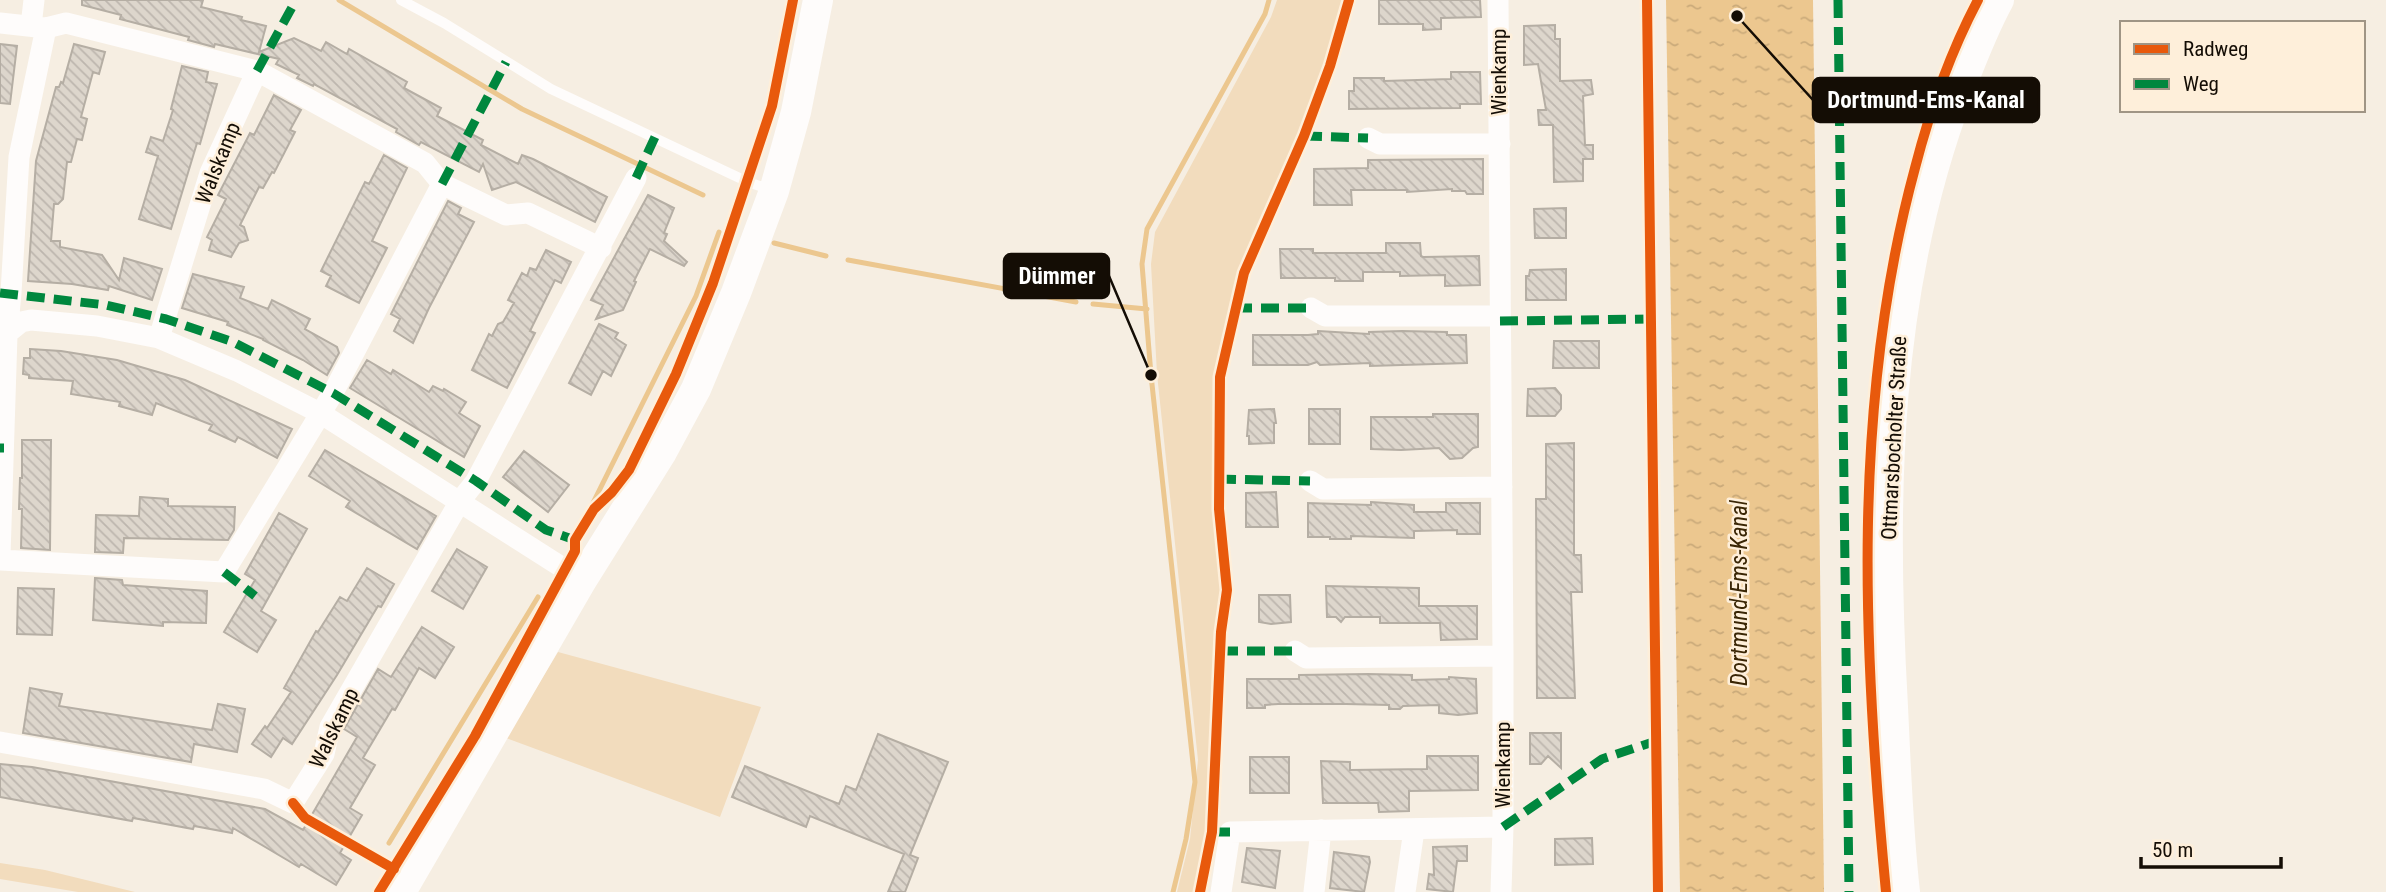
<svg xmlns="http://www.w3.org/2000/svg" width="2386" height="892" font-family="'Roboto Condensed',sans-serif">
	<style>
		.grass { fill: #f2dcbd }
		.water { fill: url(#water-ripples) }
		.lines { fill: none; stroke-linecap: round; stroke-linejoin: round }
		.stream { stroke: #ecc78f; stroke-width: 5 }
		.building { fill: url(#building-back-hatch); stroke: #b5aea4; stroke-width: 2 }
		.service { stroke: #fefcfb; stroke-width: 10 }
		.minor { stroke: #fefcfb; stroke-width: 21 }
		.secondary { stroke: #fefcfb; stroke-width: 30 }
		.quiet { stroke: #00873e; stroke-width: 9; stroke-dasharray: 18 9; stroke-linecap: butt }
		.cycleway-casing { stroke: #feefda; stroke-width: 15 }
		.cycleway { stroke: #e8590c; stroke-width: 10 }
		.labels { text-anchor: middle; dominant-baseline: central; stroke-width: 5; stroke-linejoin: round; paint-order: stroke }
		.street-label { font-size: 21px; fill: #140d05; stroke: #feefda }
		.water-label { font-size: 23px; font-style: italic; fill: #3a2605; stroke: #feefda }
		.leader { fill: none; stroke: #140d05; stroke-width: 2.5 }
		.callout-dot { fill: #140d05; stroke: #feefda; stroke-width: 2.5 }
		.callout { fill: #140d05; stroke: #140d05; stroke-width: 2.5 }
		.callout-label { font-size: 23px; text-anchor: middle; font-weight: bold; fill: #fff }
	</style>
	<defs>
		<pattern id="water-ripples" width="26" height="14" patternUnits="userSpaceOnUse" patternTransform="scale(1.75)"><rect width="26" height="14" fill="#ecc78f"/><path d="M2 4q2-2 4 0t4 0M15 11q2-2 4 0t4 0" fill="none" stroke="#caaa7a"/></pattern>
		<pattern id="building-back-hatch" width="6" height="6" patternUnits="userSpaceOnUse" patternTransform="scale(1.75)"><rect width="6" height="6" fill="#ddd6cc"/><path d="M-1 5l2 2M0 0l6 6M5-1l2 2" fill="none" stroke="#bdb6ae"/></pattern>
	</defs>
	<rect width="100%" height="100%" fill="#f6eee2"/>
	<path class="grass" d="M1277 0H1343L1325 62 1298 134 1238 272 1215 375 1213 510 1222 591 1215 653 1209 832 1196 892H1177L1190 839 1198 760 1157 374 1151 264 1155 232 1271 17Z
		M558 652 761 707 720 817 506 738Z
		M0 863 45 870 135 892H78L0 879Z"/>
	<path class="water" d="M1666 0H1813L1824 892H1680Z"/>
	<g class="lines">
		<path class="stream" d="M339 0 522 109 703 195
			M774 243 826 256
			M848 260 1076 302
			M1093 304 1147 309
			M582 525 696 296 719 232
			M389 843 538 597
			M1173 892 1186 839 1195 782 1151 375 1142 264 1147 229 1265 14 1269 0"/>
	</g>
	<path class="building" d="M82 0H203L201 7 242 17 241 20 266 26 259 52 294 38 321 51 326 42 347 54 349 49 407 82 404 88 441 108 437 116 483 140 481 145 518 164 522 155 533 159 607 197 595 222 516 182 492 190 483 164 479 172 421 142 419 145 396 132 397 129 314 84 313 86 297 78 299 75 276 64 279 59 215 44 214 47 188 40 189 37 120 19 121 15 82 5Z
		M1379 0H1480L1481 17 1441 18V29L1423 30V24H1379Z
		M1555 25V39H1560V81L1591 80 1593 94 1583 96 1585 145H1593V159H1583V181L1554 182 1553 125H1539L1538 110H1546L1538 64 1524 65V26Z
		M0 44 17 46 10 104 0 103Z
		M74 44 105 52 99 74 93 72 81 117 87 119 82 140 77 139 71 162H67L63 199 58 204H54L51 241H60V247L102 255 119 280 124 258 162 269 152 300 109 286 108 290 72 284 28 281 36 161 56 87H59L61 82 63 83Z
		M182 66 208 72 206 82 217 84 200 144 197 143 171 229 139 219 158 156 146 152 151 137 163 141 173 110 171 109Z
		M1451 72H1480L1481 104H1460V108L1349 109V91H1354V78H1384V81L1451 79Z
		M274 95 301 110 290 130 295 132 274 173 272 172 263 188 259 187 240 225 244 227 248 240 239 243 231 257 209 250 212 240 207 237 226 199 218 195 250 133 254 135Z
		M384 155 407 168 372 241 387 248 359 303 326 286 331 276 321 271 365 182 369 184Z
		M1483 159V194H1467L1465 191H1452V189L1407 192V190H1351L1352 205H1314V169L1368 168V160Z
		M648 195 674 208 664 233 667 234 664 241 687 262 684 266 650 249 634 281 636 282 623 310 596 319 603 305 591 300Z
		M448 201 461 208 458 214 474 222 429 308 413 343 394 331 400 319 391 314Z
		M1566 208V238H1535L1534 209Z
		M1386 243H1420L1421 256 1423 257 1479 256 1480 285 1445 286V275L1400 276V272H1363V281H1335V278H1281L1280 249H1313V253H1386Z
		M546 250 571 262 561 283 555 280 530 331 535 333 507 388 472 370 489 334 492 336 498 324 503 322 514 303 508 300 522 273 527 276 530 268 536 270Z
		M1566 269V300H1526V276H1529L1530 270Z
		M193 274 244 287 240 298 268 309 272 300 310 319 305 329 337 347 339 353 327 375 303 360 263 340V339L227 325 228 322 182 308Z
		M599 324 618 333 615 338 626 345 611 376 603 371 591 395 569 383Z
		M1318 331 1369 334V332L1402 331 1447 332V335H1466L1467 363 1370 366V363L1320 365 1317 362 1308 365H1253V335H1308L1318 334Z
		M1554 341H1599V368H1553Z
		M30 349 61 351 117 360 185 380 292 429 277 458 238 437 235 442 209 430 212 425 156 403 152 415 119 406 120 402 71 394 73 381 29 378V375L23 374 24 358H30Z
		M367 360 391 374 393 370 429 392 433 386 443 391 444 389 466 402 459 413 480 426 464 457 350 388Z
		M1555 388 1561 395V409L1555 416H1527L1528 389Z
		M1274 409 1276 423H1274V443L1249 444V436H1247L1249 410Z
		M1309 409H1340V444H1309Z
		M1433 414H1478V447L1473 448 1462 458 1450 459 1439 448 1401 450 1371 449V417H1433Z
		M22 440H51L50 550 21 548 22 509H19L20 478H22Z
		M1574 443V555H1581L1582 592H1571L1575 698H1537L1536 499H1546V444Z
		M325 450 436 516 417 549 346 507 350 501 309 476Z
		M524 451 569 485 548 512 503 477Z
		M1276 492 1278 527H1246V493Z
		M140 497 168 499V506L235 507 234 530 228 540 124 538 123 553 95 552 96 515 139 516Z
		M1371 502 1414 505V512H1446V503H1480V534H1457V530L1414 531V538L1351 536V539H1330V537H1308V503L1371 505Z
		M279 513 307 529 261 611 276 620 257 652 224 632 255 580 245 574Z
		M457 549 487 567 463 609 432 591Z
		M367 568 394 584 381 607 378 606 337 675 292 744 283 738 271 757 252 744 265 726 267 728 291 692 284 688 316 631 318 632 340 597 347 601Z
		M95 578 122 580 123 585 207 591 206 623 163 622V626L93 620Z
		M1326 586 1419 588V606H1477V639L1441 640 1440 623H1380V617H1345L1341 622 1336 617H1327Z
		M18 588 54 589 52 635 17 634Z
		M1259 595H1290L1291 622 1271 624 1259 622Z
		M422 627 454 647 435 678 419 668 395 710 392 709 363 758 375 765 350 808 362 815 340 853 351 860 336 885 301 864 299 867 233 828 232 833 194 826 193 829 133 818 132 821 0 797V764L32 767 265 809 303 830 357 737 344 729 378 669 391 677Z
		M1368 674 1412 675V680L1449 679V677L1476 679 1477 713 1458 715 1439 713V705L1403 706 1400 709H1389V705L1346 704H1278L1265 705V708H1247V679H1299V675Z
		M30 688 62 694 59 706 212 730 218 704 245 709 237 752 194 744 191 762 23 733Z
		M1530 733H1561V768L1548 756 1541 764H1530Z
		M878 734 948 762 910 855 918 858 905 892H888L904 854 810 816 806 827 732 797 745 766 839 804 846 786 856 790Z
		M1427 756H1478V790L1409 791V811L1379 812 1378 803H1323L1321 761 1350 762V770L1427 769Z
		M1250 757H1289V793H1250Z
		M1592 838 1593 864 1555 865V839Z
		M1467 846V861H1457L1453 892 1427 889 1429 874 1434 875 1433 847Z
		M1247 848 1280 851 1275 888 1242 882Z
		M1334 852 1369 857 1370 862 1364 892 1330 888Z"/>
	<g class="lines">
		<path class="service" d="M401 0 444 23 551 89 748 182 771 190"/>
		<path class="minor" d="M1498 0 1503 656V827L1501 892
			M0 23 46 28 66 23 257 71 425 163 442 184 506 215 528 213 601 248
			M31 26 34 0
			M1368 138 1380 144H1500
			M1311 308 1325 316H1499
			M159 338 210 173 257 71
			M0 339 21 322 31 320 97 326 159 338 237 371 320 413 582 580
			M1310 481 1323 489 1502 487
			M0 556 7 335 11 293 19 157 46 28
			M0 560 224 572 333 393 442 184
			M1295 651 1306 658 1503 656
			M0 742 264 789 293 803 324 754 330 727 460 501 476 481 636 178
			M1221 892 1230 832 1503 827
			M1314 892 1321 830
			M1405 892 1414 830"/>
		<path class="secondary" d="M401 892 582 580 662 452 696 389 736 293 774 191 796 112 818 0
			M1905 892C1898 831 1896 769 1893 707 1881 500 1884 289 1959 92 1971 61 1983 29 1999 0"/>
		<path class="quiet" d="M1838 0 1849 892
			M257 71 296 0
			M1304 136 1368 138
			M636 178 655 137
			M442 184 506 62
			M0 293 106 305 166 319 233 342 333 393 476 481 546 530 575 540
			M1234 308H1311
			M1500 321 1651 319
			M0 448H4
			M1218 479 1310 481
			M224 572 255 596
			M1220 651H1295
			M1503 827 1602 759 1656 741
			M1212 832H1230"/>
		<defs>
			<path id="cycleway" d="M1647 0 1658 892
				M293 803 305 818 394 869
				M379 892 475 736 575 551V540L594 509 612 492 629 470 676 374 713 283 772 106 793 0
				M1200 892 1212 832 1221 632 1227 590 1219 509 1220 377 1244 273 1304 136 1330 66 1349 0
				M1886 892C1863 652 1851 403 1915 168 1930 110 1950 53 1978 0"/>
		</defs>
		<use href="#cycleway" class="cycleway-casing"/>
		<use href="#cycleway" class="cycleway"/>
	</g>
	<g class="labels">
		<g class="street-label">
			<text transform="translate(1499 72) rotate(-90)">Wienkamp</text>
			<text transform="translate(218 163) rotate(-68)">Walskamp</text>
			<text transform="translate(1894 438) rotate(-87)">Ottmarsbocholter Straße</text>
			<text transform="translate(334 728) rotate(-64)">Walskamp</text>
			<text transform="translate(1503 765) rotate(-90)">Wienkamp</text>
		</g>
		<g class="water-label">
			<text transform="translate(1739 593) rotate(-90)">Dortmund-Ems-Kanal</text>
		</g>
	</g>
	<path class="leader" d="M1737 16L1813 100M1151 375L1109 276"/>
	<g class="callout-dot">
		<circle cx="1737" cy="16" r="7"/>
		<circle cx="1151" cy="375" r="7"/>
	</g>
	<g class="callout">
		<rect x="1813" y="78" width="226" height="44" rx="7"/>
		<rect x="1004" y="254" width="105" height="44" rx="7"/>
	</g>
	<g class="callout-label">
		<text x="1926" y="108">Dortmund-Ems-Kanal</text>
		<text x="1057" y="284">Dümmer</text>
	</g>
	<rect x="2120" y="21" width="245" height="91" fill="#feefda" stroke="#a09585" stroke-width="2"/>
	<rect x="2134" y="44" width="35" height="10" fill="#e8590c" stroke="#a09585" stroke-width="2"/>
	<text x="2183" y="56" font-size="21" fill="#140d05">Radweg</text>
	<rect x="2134" y="79" width="35" height="10" fill="#00873e" stroke="#a09585" stroke-width="2"/>
	<text x="2183" y="91" font-size="21" fill="#140d05">Weg</text>
	<path d="M2141 857v10h140v-10" fill="none" stroke="#140d05" stroke-width="3.5"/>
	<text x="2152" y="857" font-size="21" fill="#140d05" stroke="#feefda" stroke-width="5" paint-order="stroke">50 m</text>
</svg>
